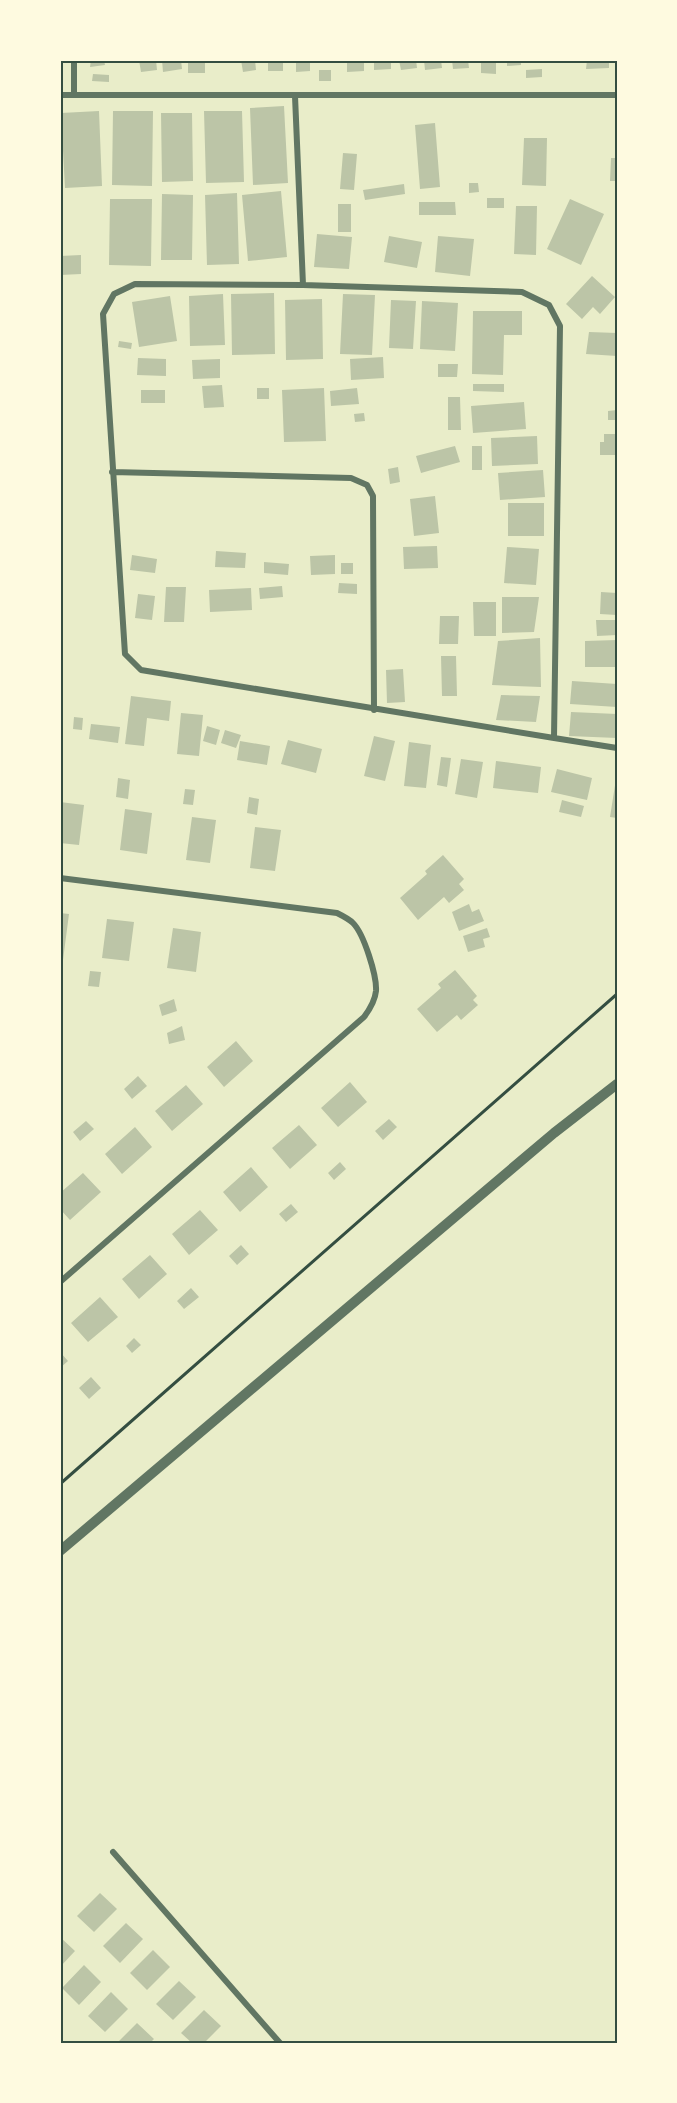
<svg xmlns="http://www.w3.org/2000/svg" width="677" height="2103" font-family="'Alegreya Sans',sans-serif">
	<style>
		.building { fill: #bcc5a7 }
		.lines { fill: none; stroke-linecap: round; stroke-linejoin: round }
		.path { stroke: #344e41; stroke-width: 3 }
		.minor { stroke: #617663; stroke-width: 6 }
		.tertiary { stroke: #617663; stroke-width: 10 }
		.neatline { fill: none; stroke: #344e41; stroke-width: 2 }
	</style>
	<rect width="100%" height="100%" fill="#e9edc9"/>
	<path class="building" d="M91 60H104L105 65 90 67Z
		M139 60H156L157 70 141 72Z
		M162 60H181L182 69 163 72Z
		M188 60H205V73H188Z
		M241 60H255L256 70 243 72Z
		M268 60H283V71H268Z
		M296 60H310V71L296 72Z
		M347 60H364V71L347 72Z
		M374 60H391V69L374 70Z
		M399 60H416L417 68 401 70Z
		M424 60H441L442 68 425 70Z
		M452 60H468L469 68 453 69Z
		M481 60H496V74L481 73Z
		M507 60H521V65L507 66Z
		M587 60H609V68L586 69Z
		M542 69V77L526 78V70Z
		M319 70H331V81H319Z
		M93 74 109 75V82L92 81Z
		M284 106 288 183 253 185 250 108Z
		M99 111 102 186 65 188 61 113Z
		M113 111H153L152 186 112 185Z
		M204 111H242L244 182 206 183Z
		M161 113H192L193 181 162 182Z
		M435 123 440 187 420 189 415 125Z
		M524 138H547L546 186 522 185Z
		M343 153 357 154 354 190 340 189Z
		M611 158H617V181H610Z
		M469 183H478L479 192 469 193Z
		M404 184 405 194 365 200 363 190Z
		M281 191 287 257 248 261 242 195Z
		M237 193 239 264 207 265 205 195Z
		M162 194 193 195 192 260H161Z
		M487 198H504V208H487Z
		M110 199H152L151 266 109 265Z
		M570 199 604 214 581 265 547 249Z
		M419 202H455L456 215H419Z
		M338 204H351V232H338Z
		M516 206H537L536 255 514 254Z
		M317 234 352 237 349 269 314 267Z
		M389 236 422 242 417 268 384 262Z
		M438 236 474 239 470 276 435 272Z
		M81 255V274L60 275V256Z
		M592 276 615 297 600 314 593 307 582 319 566 304Z
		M274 293 275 354 232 355 231 294Z
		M223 294 225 345 190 346 189 296Z
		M343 294 375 295 372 355 340 354Z
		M170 296 177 341 139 347 132 302Z
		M322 299 323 359 286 360 285 300Z
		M391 300 416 301 413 349 389 348Z
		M422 301 458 303 455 351 420 349Z
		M473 311H522V335H504L503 375 472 374Z
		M589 332 617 333V356L586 354Z
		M119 341 132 343 131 349 118 347Z
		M383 357 384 378 351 380 350 359Z
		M138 358 166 359V376L137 375Z
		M220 359V378L193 379 192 360Z
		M438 364H458L457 377H438Z
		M473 384H504V392L473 391Z
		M222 385 224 407 204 408 202 386Z
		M257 388H269V399H257Z
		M324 388 326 441 284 442 282 390Z
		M357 388 359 404 331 406 330 391Z
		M141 390H165V403H141Z
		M448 397H460L461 430H448Z
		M524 402 526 429 473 433 471 406Z
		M617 410V420H608V411Z
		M364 413 365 421 355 422 354 414Z
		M604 434H617V455H600V442H604Z
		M537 436 538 464 492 466 491 438Z
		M455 446 460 462 421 473 416 456Z
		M472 446H482V470H472Z
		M398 467 400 482 390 484 388 469Z
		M543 470 545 497 500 500 498 473Z
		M435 496 439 533 414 536 410 499Z
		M508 503H544V536H508Z
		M437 546 438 568 404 569 403 547Z
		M507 547 539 549 536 585 504 583Z
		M216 551 246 553 245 568 215 567Z
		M132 555 157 559 155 573 130 570Z
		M335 555V574L311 575 310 556Z
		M264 562 289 564 288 575 264 573Z
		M341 563H353V574H341Z
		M339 583 357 584V594L338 593Z
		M282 586 283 597 260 599 259 588Z
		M166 587H186L184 622H164Z
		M251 588 252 610 210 612 209 590Z
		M601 592 617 593V615L600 614Z
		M138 594 155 596 152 620 135 618Z
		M502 597H539L534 632 502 633Z
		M473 602H496V636H474Z
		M440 616H459L458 644H439Z
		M596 620H617V635L597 636Z
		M540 638 541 687 492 685 498 641Z
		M617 640V667H585V641Z
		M441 656H456L457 696H442Z
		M403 669 405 702 387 703 386 670Z
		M572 681 617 684V707L570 704Z
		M501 695 540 696 536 722 496 720Z
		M131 696 171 701 169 721 147 718 144 746 125 744Z
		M571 712 617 714V738L569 736Z
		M181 713 203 715 199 756 177 754Z
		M74 717 83 718 82 730 73 729Z
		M91 724 120 727 118 743 89 739Z
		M207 726 220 730 216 745 203 741Z
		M225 730 241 735 236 748 221 743Z
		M374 736 395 741 385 781 364 776Z
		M288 740 322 749 316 773 281 764Z
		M240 741 270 746 267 765 237 760Z
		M409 742 431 745 426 788 404 786Z
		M441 757 451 758 447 787 437 785Z
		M461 759 483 762 477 798 455 794Z
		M496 761 541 767 538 793 493 788Z
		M557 769 592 778 587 800 551 792Z
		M118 778 130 780 128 799 116 797Z
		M616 779H617V818L610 817Z
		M185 789 195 790 193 805 183 804Z
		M249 797 259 799 257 815 247 813Z
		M562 800 584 806 581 817 559 812Z
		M60 802 84 805 79 845 60 843Z
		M125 809 152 813 147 854 120 850Z
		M192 817 216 820 210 863 186 860Z
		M255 827 281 830 275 871 250 868Z
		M443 855 464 879 459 884 464 890 449 903 444 897 418 920 400 898 427 874 425 871Z
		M469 904 472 912 479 909 484 921 459 931 452 912Z
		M60 913 69 914 63 960 60 959Z
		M107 919 134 922 129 961 102 958Z
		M173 928 201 932 196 972 167 968Z
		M487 928 490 937 483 939 485 947 468 952 463 936Z
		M455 970 477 996 473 1000 478 1005 461 1020 457 1015 437 1032 417 1009 441 988 438 984Z
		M90 971 101 972 99 987 88 986Z
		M174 999 177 1011 162 1016 159 1005Z
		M182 1026 185 1040 169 1044 167 1033Z
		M236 1041 253 1061 224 1087 207 1067Z
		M138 1076 147 1086 132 1099 124 1089Z
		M350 1082 367 1102 338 1127 321 1108Z
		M186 1085 203 1104 172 1131 155 1111Z
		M389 1119 397 1127 383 1140 375 1131Z
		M86 1121 94 1129 80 1141 73 1132Z
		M299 1125 317 1145 290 1169 272 1148Z
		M135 1127 152 1147 122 1174 105 1154Z
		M340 1162 346 1169 334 1180 328 1173Z
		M251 1167 268 1187 240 1212 223 1192Z
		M83 1173 101 1192 70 1220 60 1209V1193Z
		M291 1204 298 1212 286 1222 279 1214Z
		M200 1210 218 1230 189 1255 172 1234Z
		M241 1245 249 1254 237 1265 229 1256Z
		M150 1255 167 1274 139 1299 122 1279Z
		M191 1288 199 1297 184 1309 177 1301Z
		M100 1297 118 1317 88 1342 71 1323Z
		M134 1338 141 1345 132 1353 126 1346Z
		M60 1352 68 1361 60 1368Z
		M91 1377 101 1388 89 1399 79 1388Z
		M100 1893 117 1909 94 1932 77 1916Z
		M126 1923 143 1939 120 1963 103 1946Z
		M60 1937 75 1951 60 1967Z
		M153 1950 170 1967 147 1990 130 1973Z
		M84 1965 101 1982 79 2005 62 1988Z
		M179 1981 196 1997 173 2020 156 2004Z
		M111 1992 128 2009 105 2032 88 2016Z
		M204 2010 221 2026 204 2043H192L181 2033Z
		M137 2023 154 2039 150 2043H117Z"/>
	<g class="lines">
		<path class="path" d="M60 1484 617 994"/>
		<path class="minor" d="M74 94V60
			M60 95H617
			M295 96 303 285 522 292 549 305 560 326 554 738 617 748
			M303 285 135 284 114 294 103 314 125 654 141 670 554 738
			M112 472 351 478 367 485 373 496 374 710
			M60 878 337 913C343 916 349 919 353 923 364 934 377 976 376 991 375 1001 370 1009 364 1017L60 1282
			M113 1852 280 2043"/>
		<path class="tertiary" d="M60 1551 554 1133 617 1084"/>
	</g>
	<rect width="677" height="2103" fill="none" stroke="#fefae0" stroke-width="123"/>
	<rect x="62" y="62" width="554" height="1980" class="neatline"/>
</svg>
